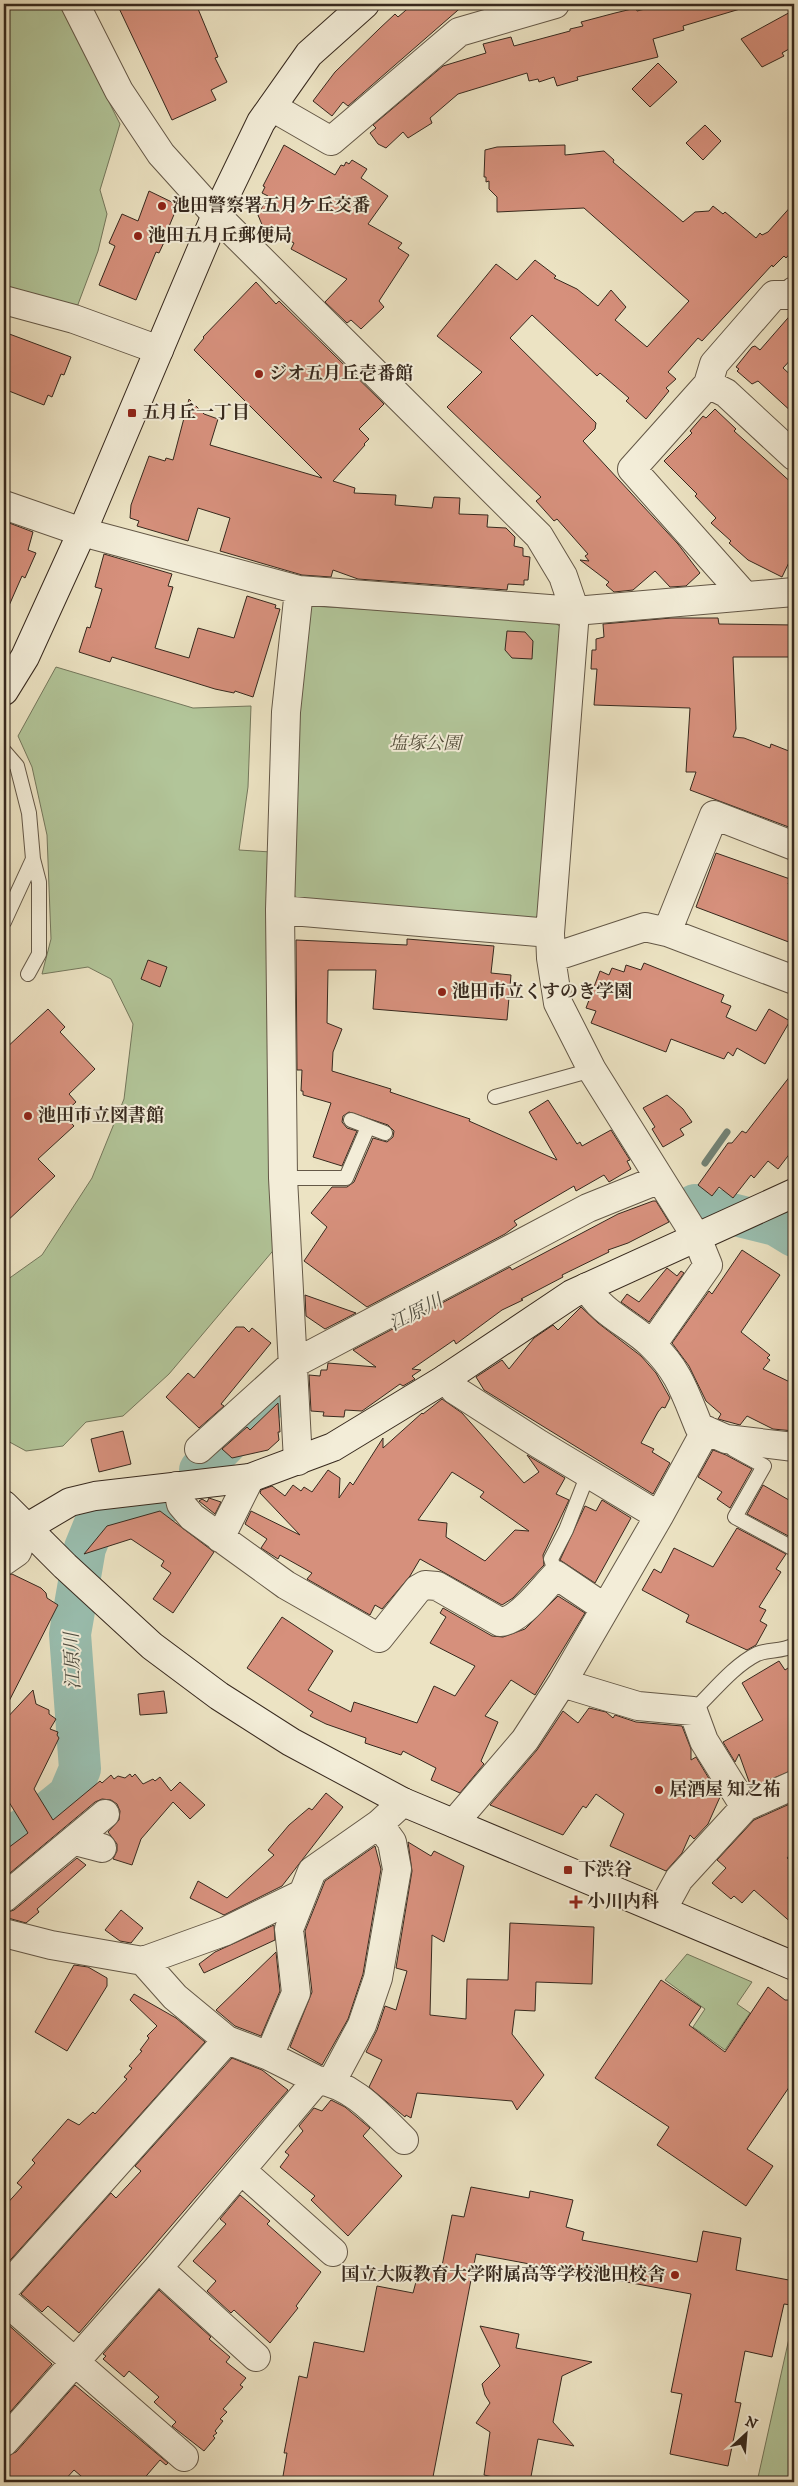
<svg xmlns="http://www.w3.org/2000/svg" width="798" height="2486" font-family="'IM FELL DW Pica','Noto Serif JP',serif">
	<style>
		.green { fill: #b2c599; stroke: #74775c }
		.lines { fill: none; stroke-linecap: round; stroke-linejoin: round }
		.stream { stroke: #728275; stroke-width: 7 }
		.river { stroke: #99beaf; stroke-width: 42 }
		.building { fill: #d6907c; stroke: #37291e; fill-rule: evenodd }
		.lane-casing { stroke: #645847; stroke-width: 16 }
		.street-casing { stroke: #645847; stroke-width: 30 }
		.secondary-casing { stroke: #37291e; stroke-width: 30 }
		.lane { stroke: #f3edd8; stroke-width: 14 }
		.street { stroke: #f3edd8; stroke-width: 28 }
		.secondary { stroke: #f3edd8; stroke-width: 28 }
		.poi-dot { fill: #8f2418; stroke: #f3edd8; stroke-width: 2 }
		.labels { text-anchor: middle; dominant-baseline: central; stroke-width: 4; stroke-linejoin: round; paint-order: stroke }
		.poi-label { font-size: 18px; font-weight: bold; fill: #37291e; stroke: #f3edd8; text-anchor: start }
		.park-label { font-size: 18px; font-style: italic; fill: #56503d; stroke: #f3edd8 }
		.water-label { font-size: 19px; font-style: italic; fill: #504e42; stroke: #f3edd8 }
	</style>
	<rect width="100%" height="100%" fill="#ece3c3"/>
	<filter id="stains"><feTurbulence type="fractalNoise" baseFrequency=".004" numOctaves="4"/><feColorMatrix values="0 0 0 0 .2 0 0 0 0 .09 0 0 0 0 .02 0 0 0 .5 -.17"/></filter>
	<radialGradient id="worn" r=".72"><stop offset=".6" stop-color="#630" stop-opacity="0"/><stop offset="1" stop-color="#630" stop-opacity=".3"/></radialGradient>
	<path class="green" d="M4 4H60L120 124 100 190 107 214 98 251 77 307 4 289Z
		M311 606 552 620 564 630 538 917 531 919 298 899 289 889 296 720Z
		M56 667 193 708 251 706 248 787 239 850 271 852 277 1246 169 1374 123 1416 86 1422 63 1446 26 1451 4 1439V1282L42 1255 92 1178 124 1099 133 1024 111 979 88 967 42 974 51 939 47 835 32 767 18 736Z
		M687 1954 752 1982 737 2004 750 2013 725 2050 693 2027 705 2009 665 1980Z
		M794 2316V2482H757Z"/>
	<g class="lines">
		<path class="stream" d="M705 1163 727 1132"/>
		<path class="river" d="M695 1205 776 1225 794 1236
			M200 1470 266 1402
			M4 1841 38 1820 69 1795 80 1769 70 1634 85 1548 96 1521 117 1511 160 1506 165 1502"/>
	</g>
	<path class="building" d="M117 4H196L218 57 215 58 227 82 211 90 216 100 172 120Z
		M413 4H465L348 106 343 102 332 116 313 101 335 72 379 29 395 14 398 17Z
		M665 4H739L740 9 683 26 684 30 653 39 658 57 577 77 578 80 557 86 554 77 539 82 538 79 529 81 527 73 458 94 430 118 432 123 408 138 403 132 386 148 378 144 370 133 376 128 373 125 443 66 486 53 483 44 511 37 514 46 570 31V29L583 26 581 22 615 13 636 8 637 11Z
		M794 10V46L782 53 784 56 762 67 741 39Z
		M658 63 677 82 650 107 632 89Z
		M705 125 721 141 703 160 686 143Z
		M284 145 335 175 341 165 344 166 346 162 349 164 352 160 367 169 361 178 388 196 368 224 402 243 398 248 409 255 379 301 384 307 361 329 351 320 347 323 325 302 347 279 291 249 294 243 263 227 258 215 268 196 262 193 265 187 263 186Z
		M565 145V155L604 151 614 160 613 162 683 222 695 212 709 211 713 206 723 214 725 212 756 238 760 233 762 235 768 232 794 203V249L786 258 784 256 773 267 772 265 702 341 698 338 668 372 676 379 666 388 669 391 646 419 626 401 629 398 600 373 597 376 532 315 510 338 596 423 595 429 583 441 678 544 700 573 686 586 670 587 655 571 633 590 614 592 606 585 609 582 580 560 589 561 585 556 588 554 557 519 554 521 536 501 541 497 447 407 482 372 437 336 496 264 517 280 535 260 556 276 554 278 577 289 598 306 611 290 626 307 615 320 647 347 689 301 584 208 497 212V197L489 189V181L486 182V177H484L485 150 497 147Z
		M149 191 178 205 165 236H167L159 253 156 252 136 300 99 285 115 246 109 243 122 214 138 221Z
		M256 282 276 304 279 301 384 404 359 429 369 439 364 444 365 445 333 481 355 488 354 493 396 495 395 505 432 508 434 497 460 498 459 514 488 515 487 527 506 528 515 537 514 546 523 548V556L530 557 528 580H524V585L508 584 507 590 358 579 333 570 331 577 302 575 220 551 230 518 198 508 188 541 137 526 139 521 130 518 131 505 149 456 165 461 166 458 173 460 189 399 204 414 218 419 210 445 322 478 194 350 204 338 203 337Z
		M794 311V356L783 368 794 378V414L758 381 752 384 737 371 739 369 736 367 752 347 755 346 760 350Z
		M4 332 71 357 64 375 61 374 52 397 48 395 44 405 4 389Z
		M715 409 736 429 734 431 794 485V552L782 577 748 560 729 543 731 541 711 523 716 518 695 496 697 494 664 461 692 433 690 431 703 416 706 418Z
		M4 521 33 532 28 550 36 553 25 578 22 576 4 617Z
		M104 554 172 574 168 586 173 587 155 648 189 658 198 628 234 638 247 596 276 605 275 608 280 609 253 697 235 691 234 693 215 689 112 657 110 662 79 652 87 627 90 628 102 589 95 587Z
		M671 618H718L719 624 794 625V657H733L736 729 733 737 744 738 770 748 771 744 794 753V829L690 790 696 772H686L690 708 594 705 597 669H591L592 650H596V639L604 637 603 624Z
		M507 631 525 632 533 641 532 659 512 658 505 650Z
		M716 853 790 879 788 884 794 886V944L696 907Z
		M407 939 494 946 491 973 511 975 507 1020 373 1009 376 970H328L327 1023 342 1029 333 1052 332 1071 391 1089 390 1092 470 1119 469 1121 557 1160 529 1112 548 1100 577 1144 580 1142 582 1146 611 1130 630 1160 627 1161 631 1169 609 1182 604 1175 576 1191 574 1186 514 1221 517 1225 505 1234 367 1307 304 1261 327 1227 311 1213 332 1187H347L354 1182 373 1138 387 1142 393 1137 394 1131 388 1125 349 1112 343 1116 342 1122 347 1128 357 1131 342 1166 313 1157 331 1103 303 1095V1091H301L302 1070H297L296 940 407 945Z
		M148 960 167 967 160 987 141 979Z
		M644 963 724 995 721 1002 731 1006 726 1017 756 1031 769 1009 790 1021 765 1064 737 1048 733 1056 728 1052 724 1059 671 1039 666 1052 591 1023 596 1011 586 1008 600 971 609 975 612 968 624 972 626 965 641 970Z
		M48 1009 65 1027 60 1032 95 1069 69 1094 76 1102 63 1114 74 1126 38 1159 55 1176 4 1224V1050Z
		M794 1071V1148L778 1169 768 1161 754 1178 751 1175 733 1198 719 1187 712 1196 698 1185 728 1143H732L742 1131 746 1133Z
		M667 1095 683 1109 692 1122 680 1129 684 1135 663 1147 652 1129 655 1127 643 1108Z
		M653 1201H656L669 1222 628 1243 608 1250 609 1252 562 1275 563 1277 521 1299 523 1300 502 1310 456 1344 454 1340 412 1369 421 1370 412 1376 415 1379 403 1386 400 1384 362 1411 345 1410 344 1417 323 1416 324 1412 311 1411 309 1375 320 1376 321 1370H327L328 1363 376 1367 353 1350 510 1267 512 1270 618 1214Z
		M742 1250 780 1275 741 1332 770 1355 767 1358 770 1360 763 1369 794 1384V1431L773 1429 747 1416 740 1425 718 1419 721 1414 706 1401 689 1366 672 1343 709 1291 712 1294Z
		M667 1268 677 1276 681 1271 684 1273 649 1322 621 1302 627 1294 639 1302Z
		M305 1295 356 1313 325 1329 306 1316Z
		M581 1307 598 1323 641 1356 656 1373 670 1398 665 1408 662 1407 658 1412 641 1443 654 1449 652 1452 670 1463 653 1494 484 1390 476 1377 502 1360 509 1369 534 1338 553 1325 558 1330Z
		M236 1327H244L249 1332 252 1328 271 1343 221 1404 224 1406 199 1428 166 1397 188 1373 194 1378Z
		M442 1399 462 1413 524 1483 539 1472 527 1455 565 1478 556 1494 569 1500 543 1555 544 1565 513 1598 502 1605 420 1559 410 1576 382 1609 375 1605 370 1615 307 1579 312 1573 280 1555 278 1559 261 1548 267 1539 245 1524 251 1511 300 1535 260 1493 261 1490 272 1486 285 1496 293 1485 301 1491 304 1487 312 1492 328 1470 340 1478 339 1498 350 1482 353 1485 383 1438V1448L422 1413 423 1414ZM452 1472 484 1492 480 1497 529 1531 515 1530 485 1561 446 1537 447 1523 418 1520Z
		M278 1403 280 1432H278L279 1440 268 1450 232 1458 222 1449 247 1427 250 1430Z
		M123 1431 131 1464 99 1472 91 1439Z
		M713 1450 726 1455 752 1469 730 1508 717 1499 722 1492 698 1477Z
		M763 1485 794 1503V1539L747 1514Z
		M209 1498 221 1502 215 1514 199 1501 202 1499 207 1502Z
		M602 1500 631 1518 595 1583 560 1560 585 1506 596 1511Z
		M160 1511 214 1552 173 1613 153 1599 171 1573 161 1566 164 1561 131 1539 84 1554 107 1526Z
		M737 1528 786 1554 776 1569 781 1572 759 1607 766 1610 760 1621 767 1625 756 1645 747 1650 686 1622 689 1615 642 1590 654 1569 661 1573 674 1548 713 1567Z
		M12 1574 41 1588 46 1593 47 1598 58 1605 4 1711V1576Z
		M558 1596 585 1613 535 1695 511 1680 485 1716 498 1722 481 1761 484 1764 460 1793 431 1780 436 1768 403 1751 401 1755 365 1743 366 1738 326 1724 310 1716 313 1712 247 1668 282 1617 333 1651 308 1690 351 1712 354 1702 417 1723 434 1686 455 1696 475 1666 430 1643 446 1617 440 1613 443 1608 492 1636 503 1637 525 1629Z
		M779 1661 785 1670 794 1664V1755L791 1756 794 1770 751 1787 739 1754 735 1762 723 1742 763 1720 742 1683Z
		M33 1690 36 1704 49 1710V1714L56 1719 50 1729 58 1732 57 1735 59 1738 34 1789 53 1820 100 1781 102 1783 111 1775 114 1779 118 1776 125 1778 130 1774 132 1777 135 1774 143 1784 153 1779 155 1781 160 1777 171 1791 180 1782 205 1805 190 1819 173 1802 141 1839 132 1865 113 1859 117 1851V1844L108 1832 119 1820 120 1811 117 1804 111 1800 102 1799 95 1802 4 1878V1851L28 1833 4 1794V1721Z
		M164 1691 167 1713 140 1715 138 1694Z
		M589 1708 606 1712 613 1718 615 1715 636 1722 682 1726 691 1749V1760L696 1757 720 1797 708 1824 694 1839 690 1835 682 1853 666 1871 610 1846 624 1814 596 1794 586 1808 583 1806 563 1835 490 1805 537 1750 563 1711 578 1723Z
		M326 1793 343 1807 282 1886 224 1915 190 1898 198 1881 227 1898 274 1855 268 1850 289 1825 309 1808 312 1810Z
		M794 1802V1850L787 1858 794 1864V1925L754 1890 742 1903 734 1896 731 1899 712 1883 726 1868 717 1860 754 1820Z
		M408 1842 431 1856 434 1851 464 1866 444 1942 432 1935 430 2015 466 2019 467 1979 508 1980 510 1923 594 1927 592 1984 536 1982 535 2011 515 2010 512 2034 544 2075 517 2110 512 2101 417 2093 411 2118 406 2115 405 2117 369 2087 382 2060 366 2052 377 2030 385 2006 396 2010 407 1971 396 1968 412 1871Z
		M375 1846 381 1869 363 1974 348 2019 322 2065 290 2047 312 1992 305 1931 325 1881Z
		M77 1858 86 1865 37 1909 39 1912 26 1923 8 1918 5 1913 14 1910Z
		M121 1910 143 1928 131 1943 120 1941 105 1930Z
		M274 1925 275 1940 204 1973 199 1964 215 1952Z
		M276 1952 280 1991 261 2036 235 2026 216 2010Z
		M74 1965 88 1967 107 1978V1986L67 2051 35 2032Z
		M661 1980 701 2007 689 2025 725 2052 768 1987 785 2000H794V2080L747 2149 773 2166 746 2206 657 2145 669 2127 595 2078Z
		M134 1994 176 2018 205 2042 4 2267V2207L22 2187 17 2183 35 2163 32 2160 68 2119 79 2125 93 2112 95 2114 127 2079 124 2077 132 2068 129 2066 142 2051 140 2050 149 2038 147 2036 157 2026 130 2000Z
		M232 2058 262 2070 288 2090 79 2333 48 2306 42 2312 21 2294 111 2193 116 2198 141 2171 135 2166Z
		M331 2100 345 2107 370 2128 363 2136 402 2176 348 2236 311 2200 315 2196 280 2167 289 2155 285 2152 303 2131 299 2126 314 2108 322 2111Z
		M471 2187 529 2198 530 2191 573 2200 566 2227 584 2232 582 2240 697 2262 703 2231 741 2238 736 2270 794 2281 791 2305 784 2304 772 2357 745 2351 735 2402 741 2403 728 2466 670 2454 682 2394 671 2392 691 2294 476 2254 432 2482H282L287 2453H284L299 2376 307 2378 314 2342 364 2352 377 2286 413 2293 420 2267 441 2271 452 2215 464 2217Z
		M240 2195 270 2221 267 2224 321 2272 296 2306 298 2308 270 2343 234 2310 231 2313 207 2291 216 2281 193 2261 226 2224 220 2219Z
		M159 2290 211 2337 209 2339 230 2357 226 2362 246 2378 240 2385 243 2387 223 2409 227 2412 220 2419 223 2421 215 2431 217 2433 213 2436 215 2438 204 2451 172 2426 176 2422 154 2402 159 2397 129 2371 124 2377 103 2359 106 2356 103 2354Z
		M4 2321 52 2364 4 2419Z
		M480 2326 519 2334 516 2348 592 2362 562 2376 553 2422 574 2446 538 2439 530 2482H515L484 2475 490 2432 476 2423 490 2403 485 2395 482 2384 500 2366Z
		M75 2385 168 2463 166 2465 160 2460 141 2482H88L74 2470 63 2482H4V2457L16 2452Z"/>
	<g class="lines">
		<defs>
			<path id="lane" d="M4 751 17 766 29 813 33 859 39 882V954L28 974
				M4 922 33 859
				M495 1097 592 1070
				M351 1120 385 1133
				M283 1178H346L368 1127
				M729 1444 733 1449 764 1466 735 1517 794 1549
				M556 1575 551 1559 566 1530 588 1474
				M693 1711C713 1692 733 1666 757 1654 769 1649 782 1652 794 1645"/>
			<path id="street" d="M75 4 119 91 161 154 216 215 539 536 563 576 575 611 550 933 551 958 558 1003 592 1070 697 1238 708 1265 652 1345
				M272 107 331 141 459 32 555 4
				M4 300 74 319 159 350
				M708 384 726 393 794 456
				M4 505 82 532 299 590 575 611 794 592
				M745 596 632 469 708 384 714 364 774 295H791L794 291
				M280 910 550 933
				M667 932 714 815 794 846
				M551 958 645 927 667 932 794 980
				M587 1287C601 1314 631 1324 652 1345 679 1371 685 1393 699 1427L726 1439 794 1447
				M445 1379 455 1390 539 1444 659 1516 562 1683 525 1740 454 1823
				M199 1449 293 1364 588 1208 660 1179
				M298 1461 283 1178 280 910 286 712 299 590
				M177 1486 181 1504 192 1517 286 1585 379 1638 418 1589 425 1585 437 1586 500 1622C520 1621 542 1589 556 1575L605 1608
				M659 1516 706 1430
				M220 1538 250 1478
				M4 1561 17 1552 26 1528
				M562 1683 638 1706 693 1711 704 1741 745 1807
				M75 1841 102 1848
				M4 1898 105 1814
				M662 1910 679 1879 745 1807 794 1785
				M4 1933 51 1945 143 1961 175 1997 227 2040 269 2056 317 2080 158 2268 4 2442
				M143 1961 226 1931 302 1894
				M269 2056 296 1993 289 1929 312 1871 379 1824 403 1802
				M317 2080C353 2084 379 2116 404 2140
				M332 2081 362 2025 378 1978 397 1869 392 1842 379 1824
				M241 2170 333 2252
				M158 2268 256 2357
				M4 2290 227 2040
				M4 2300 184 2457"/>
			<path id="secondary" d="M4 691 25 657 82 532 216 215 261 122 309 54 365 4
				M4 1505 65 1566 152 1646 219 1696 291 1742 403 1802 794 1966
				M26 1528 70 1502 95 1496 250 1478 333 1447 445 1379 572 1294 794 1193"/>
		</defs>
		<use href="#lane" class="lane-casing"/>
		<use href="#street" class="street-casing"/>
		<use href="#secondary" class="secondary-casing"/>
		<use href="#lane" class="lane"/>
		<use href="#street" class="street"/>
		<use href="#secondary" class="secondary"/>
	</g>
	<g class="poi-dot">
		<circle cx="162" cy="206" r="5"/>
		<circle cx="138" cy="236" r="5"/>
		<circle cx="259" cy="374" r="5"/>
		<rect x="127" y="408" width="10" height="10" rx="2.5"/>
		<circle cx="442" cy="992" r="5"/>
		<circle cx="28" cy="1116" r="5"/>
		<circle cx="659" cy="1790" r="5"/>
		<rect x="563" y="1865" width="10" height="10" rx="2.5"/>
		<path d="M573.5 1894.5h5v5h5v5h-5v5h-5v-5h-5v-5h5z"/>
		<circle cx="675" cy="2275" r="5"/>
	</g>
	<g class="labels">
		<g class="poi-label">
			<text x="172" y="206">池田警察署五月ケ丘交番</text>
			<text x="148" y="236">池田五月丘郵便局</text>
			<text x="269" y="374">ジオ五月丘壱番館</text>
			<text x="142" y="413">五月丘一丁目</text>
			<text x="452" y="992">池田市立くすのき学園</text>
			<text x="38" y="1116">池田市立図書館</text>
			<text x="669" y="1790">居酒屋 知之祐</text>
			<text x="578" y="1870">下渋谷</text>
			<text x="587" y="1902">小川内科</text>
			<text x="665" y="2275" text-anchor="end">国立大阪教育大学附属高等学校池田校舎</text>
		</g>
		<g class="park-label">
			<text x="425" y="744">塩塚公園</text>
		</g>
		<g class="water-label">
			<text transform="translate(416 1313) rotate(-27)">江原川</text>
			<text transform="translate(73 1661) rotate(-92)">江原川</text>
		</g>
	</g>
	<rect width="798" height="2486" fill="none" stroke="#ece3c3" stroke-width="20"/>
	<rect x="5" y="5" width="788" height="2476" fill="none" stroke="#37291e" stroke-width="2.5"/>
	<rect x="10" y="10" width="778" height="2466" fill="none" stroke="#37291e"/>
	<g transform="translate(746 2434) rotate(26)" stroke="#f3edd8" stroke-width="4" paint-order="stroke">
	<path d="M0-4L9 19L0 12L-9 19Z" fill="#37291e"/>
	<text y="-8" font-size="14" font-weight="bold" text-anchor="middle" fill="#37291e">N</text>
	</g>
	<rect width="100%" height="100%" filter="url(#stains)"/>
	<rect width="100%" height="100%" fill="url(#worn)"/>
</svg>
